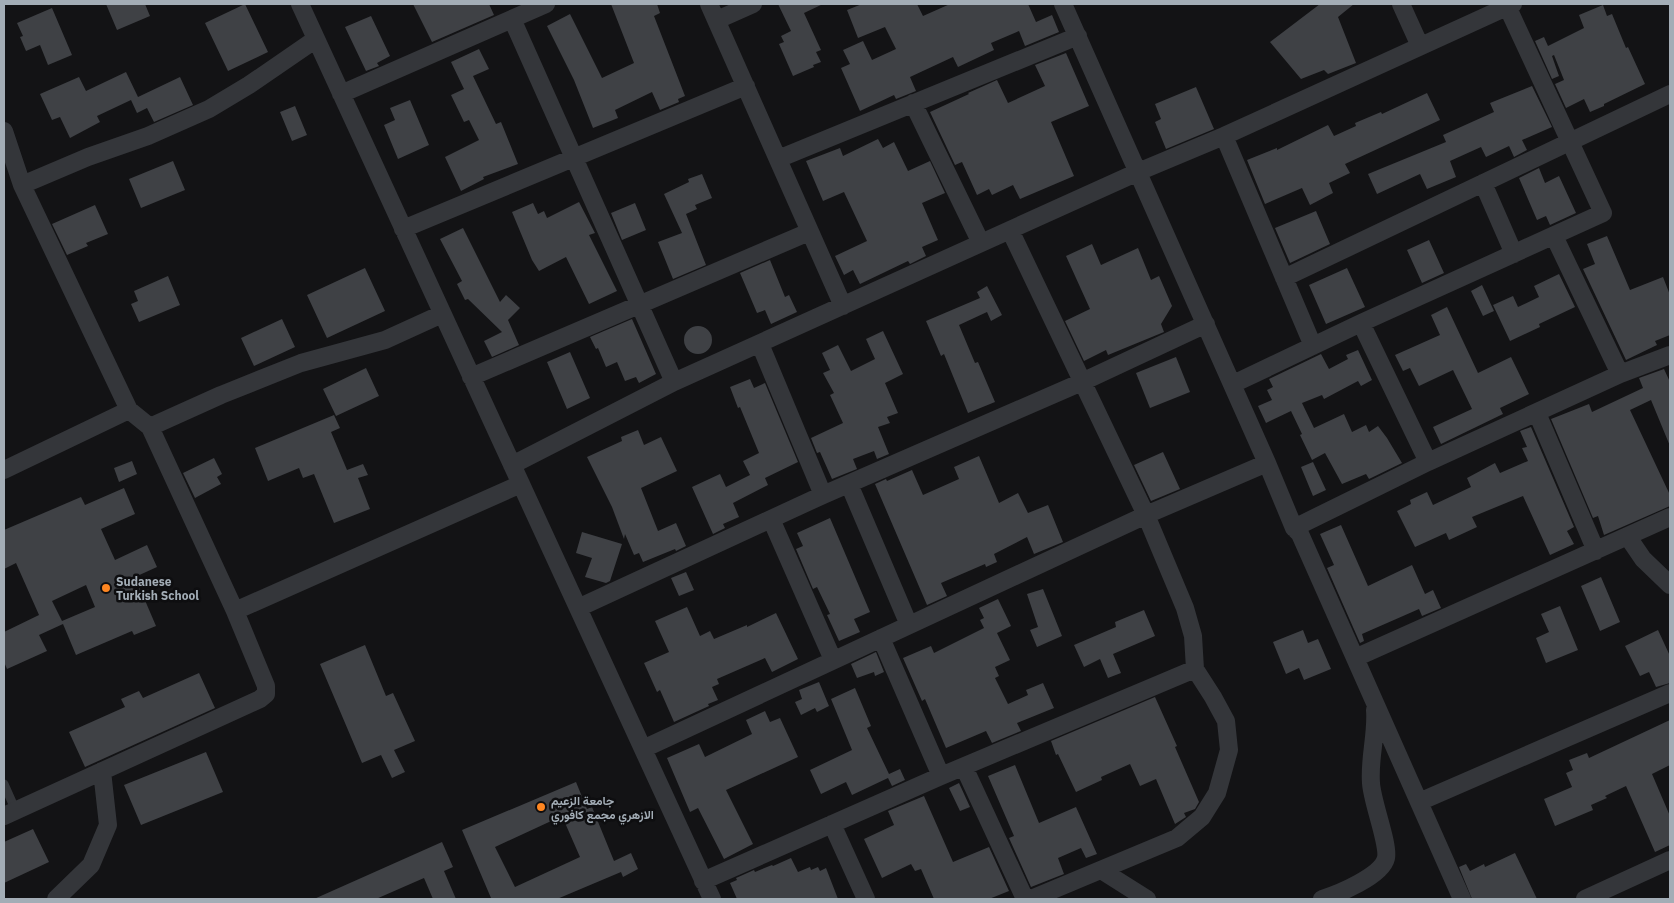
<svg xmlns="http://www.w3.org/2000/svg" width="1674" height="903" font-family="'IBM Plex Sans',Vazirmatn,sans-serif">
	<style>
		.building { fill: #3f4145; fill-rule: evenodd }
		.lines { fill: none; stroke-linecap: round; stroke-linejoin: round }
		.lane { stroke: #34363a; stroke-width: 9 }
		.street { stroke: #34363a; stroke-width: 18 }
		.poi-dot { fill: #fe8621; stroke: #0e0e10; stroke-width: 2 }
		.labels { text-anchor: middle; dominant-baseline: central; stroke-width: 5; stroke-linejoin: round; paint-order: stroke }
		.poi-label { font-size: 12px; font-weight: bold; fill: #a3adb6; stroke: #0e0e10; text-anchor: start }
	</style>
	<rect width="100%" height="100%" fill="#131315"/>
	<path class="building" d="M106 4H145L150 16 117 30Z
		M245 4 268 52 228 71 205 23Z
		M413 4H489L494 15 432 42Z
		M611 4H657L660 13 654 16 685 96 678 99 679 102 660 110 652 92 615 110 618 118 593 128 574 80 547 26 570 14 602 78 634 63Z
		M778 4H823L804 13 821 50 816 52 821 62 813 65 814 67 793 76 779 44 784 42 781 36 791 31Z
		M862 4H917L923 16 950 4H1028L1036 22 1052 15 1059 32 1025 46 1019 31 991 43 994 50 958 67 953 57 910 77 916 91 896 99 894 95 860 111 841 68 850 64 843 50 863 41 872 60 896 49 885 27 858 38 847 10Z
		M1320 4H1354L1338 17 1356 63 1328 74 1324 70 1301 79 1270 42Z
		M1603 5 1607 16 1612 14 1626 48 1628 47 1645 84 1604 104V106L1590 112 1584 99 1566 108 1555 84 1564 80 1554 55 1552 56 1559 76 1552 79 1535 41 1544 37 1548 46 1584 28 1579 15Z
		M52 8 72 55 48 65 40 45 26 51 20 37 23 36 17 23Z
		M371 16 390 56 377 63 379 66 366 71 345 27Z
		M479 49 489 69 473 76 496 124 501 122 518 164 483 177 484 179 461 191 445 157 479 140 469 120 464 122 451 95 464 89 451 62Z
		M1066 53 1089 106 1051 122 1074 176 1020 199 1013 185 992 195 989 189 977 195 962 162 955 165 930 112 969 94 968 93 997 80 1008 103 1045 86 1035 65Z
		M126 72 138 97 180 77 193 105 154 122 147 108 137 113 131 100 97 116 100 122 70 138 60 117 52 120 40 94 79 77 86 91Z
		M1532 86 1552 127 1522 140 1527 150 1514 157 1509 146 1486 157 1481 147 1450 161 1456 177 1427 189 1420 174 1377 194 1368 174 1446 142 1443 135 1494 112 1490 103Z
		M1196 87 1214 129 1166 149 1155 122 1161 119 1155 104Z
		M1427 93 1440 120 1345 164 1350 173 1329 183 1333 193 1310 205 1302 188 1265 204 1247 160 1277 148V150L1328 125 1334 136 1356 126 1355 123 1381 112 1382 114Z
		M410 100 429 145 398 159 384 125 395 120 390 108Z
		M295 106 307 135 292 141 280 112Z
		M878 139 883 148 894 142 908 171 930 161 945 193 922 203 938 240 922 247 926 256 910 264 908 261 860 284 853 270 844 275 835 256 867 241 844 192 823 201 806 161 840 148 843 156Z
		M173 161 185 190 141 208 129 179Z
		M1539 168 1545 183 1559 176 1576 213 1550 225 1546 216 1537 220 1519 178Z
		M702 174 712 198 695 205 697 209 686 214 706 265 673 279 658 242 682 233 664 194 689 182 688 179Z
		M579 202 595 233 589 235 617 291 589 304 566 257 539 271 532 260 512 212 533 203 538 214 544 211 547 218Z
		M635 203 646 230 622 240 611 213Z
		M95 205 108 234 86 243 88 246 67 255 52 224Z
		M1316 211 1330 244 1290 263 1275 228Z
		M463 228 500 302 506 295 520 308 508 320 519 345 492 357 484 341 502 332 468 299 465 300 457 284 462 281 440 239Z
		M1607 236 1630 290 1663 277 1670 295V335L1655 341 1657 345 1626 360 1583 269 1595 264 1587 244Z
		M1429 240 1444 273 1422 283 1407 250Z
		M1092 244 1101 265 1138 248 1151 280 1159 276 1172 306 1161 324 1164 332 1108 355 1106 350 1084 361 1065 321 1090 309 1066 256Z
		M770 260 785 297 789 295 797 312 771 324 765 310 757 313 740 273Z
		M365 268 385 311 327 338 307 295Z
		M1347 268 1365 307 1326 324 1309 285Z
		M1559 274 1575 307 1539 324 1540 327 1510 341 1493 305 1513 296 1518 307 1539 297 1534 286Z
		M168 276 180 305 139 322 131 304 138 301 134 291Z
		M1482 285 1494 311 1483 316 1471 291Z
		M987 286 1002 315 991 321 987 312 959 325 975 363 978 362 995 402 968 413 944 354 941 356 926 321 980 298 977 292Z
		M1447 307 1478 373 1511 357 1529 394 1500 408 1503 414 1441 444 1433 427 1472 409 1453 370 1419 386 1410 368 1403 371 1395 355 1440 335 1431 315Z
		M282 319 295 347 254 366 241 338Z
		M632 319 656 374 639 383 636 377 625 381 617 362 606 367 598 348 596 349 590 337Z
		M684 340a14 14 0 1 1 28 0a14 14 0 1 1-28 0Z
		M883 331 903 374 885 383 898 413 887 417 890 423 878 427 889 454 877 459 874 451 853 459 857 469 832 479 820 452 817 453 811 438 843 423 830 395 834 393 823 373 830 370 822 353 838 345 851 371 875 359 866 339Z
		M1358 350 1372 380 1361 386 1358 381 1324 399 1322 395 1302 403 1314 428 1344 414 1352 432 1366 425 1369 432 1378 426 1387 438 1402 463 1369 479 1366 474 1342 484 1325 453 1312 460 1300 435 1302 434 1291 411 1266 423 1258 406 1272 400 1267 390 1273 387 1269 379 1321 354 1329 369 1348 359 1346 355Z
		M570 352 590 398 567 409 547 362Z
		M1176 357 1190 392 1150 408 1136 373Z
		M366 368 379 396 336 416 323 389Z
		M1664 369 1670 382V446L1651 400 1630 410 1670 495V506L1604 535 1598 516 1593 518 1551 419 1589 404 1592 412 1643 388 1639 378Z
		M750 379 754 388 765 383 798 462 765 478 768 485 733 503 739 517 723 524 725 528 713 534 692 487 720 474 726 487 750 475 743 461 759 453 740 407 738 408 730 387Z
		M334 415 340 428 331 432 347 470 363 464 368 475 358 478 370 509 334 523 314 474 303 478 299 468 268 481 255 448Z
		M1531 427 1574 527 1567 531 1574 544 1550 555 1523 496 1472 517 1477 527 1449 540 1446 533 1415 547 1397 511 1411 504 1410 500 1427 492 1433 505 1471 487 1467 478 1495 463 1500 473 1528 461 1522 448 1527 447 1520 431Z
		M638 430 644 445 661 437 677 471 641 488 658 531 676 523 686 546 676 551 675 549 643 562 639 553 634 555 625 534 624 539 612 507 587 457 622 441 621 437Z
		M1163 452 1180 489 1151 501 1134 465Z
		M979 456 999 503 1018 493 1028 513 1048 505 1063 542 1034 554 1027 537 994 554 997 562 986 567 985 564 941 583 947 596 927 605 875 484 886 479 887 481 912 470 923 495 959 479 954 467Z
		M214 458 222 474 217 477 221 484 195 498 183 473Z
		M132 461 137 474 119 482 114 468Z
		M1313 462 1326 490 1313 496 1301 467Z
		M124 488 135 514 101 529 115 560 147 545 157 567 135 577 156 626 134 635 132 631 76 655 63 624 39 635 47 651 7 669 4 662V632L39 615 16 563 4 569V530L81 497 85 505ZM86 585 95 607 62 621 63 623 52 601Z
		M830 518 870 612 854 619 860 632 839 641 827 615 830 614 817 587 813 589 796 549 803 546 797 533Z
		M1341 525 1368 586 1412 565 1425 594 1433 590 1441 608 1422 616 1419 609 1362 634 1364 641 1360 643 1327 568 1334 565 1320 534Z
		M582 532 622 544 610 581 606 583 585 577 592 558 576 553Z
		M686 572 694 590 679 596 671 578Z
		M1601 577 1620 622 1600 631 1581 586Z
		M1043 589 1062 636 1037 647 1030 630 1038 627 1027 594Z
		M998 599 1011 626 997 633 1010 660 995 667 999 676 995 678 1008 704 1028 695 1026 690 1043 683 1054 708 1017 723 1021 731 992 743 986 731 946 748 925 699 922 701 903 658 931 646 934 653 984 628 980 620 984 618 979 608Z
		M1560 606 1578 650 1546 663 1536 638 1549 632 1541 614Z
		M687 607 700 636 710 631 714 639 747 625V627L776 613 798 659 772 672 765 658 717 679 719 684 712 687 718 700 708 704 709 706 674 722 660 690 657 692 644 663 669 652 655 621Z
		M1144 610 1155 636 1113 654 1121 673 1108 678 1100 659 1084 667 1074 645 1116 627 1115 622Z
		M1303 630 1308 643 1318 639 1331 669 1304 680 1299 668 1286 674 1273 642Z
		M1658 630 1670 656V683L1656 687 1649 672 1640 676 1625 646Z
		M365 645 386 696 393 693 415 741 394 750 405 772 392 778 381 755 362 763 320 664Z
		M876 652 884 672 875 676 874 672 857 678 851 664Z
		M199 673 215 708 85 767 69 732 125 707 121 699 139 691 143 698Z
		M819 682 829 706 817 712 815 708 801 715 795 702 802 699 799 690Z
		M855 688 871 726 867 728 889 774 900 769 905 780 892 786 888 778 852 795 846 782 821 794 810 770 852 750 831 699Z
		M1155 697 1177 746 1175 747 1199 802 1195 809 1184 813 1186 817 1175 824 1156 779 1140 786 1130 764 1101 777 1102 780 1076 792 1058 754 1056 755 1051 741Z
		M765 711 770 722 780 718 798 757 726 790 753 844 724 859 698 808 690 812 667 758 699 744 705 757 752 734 746 720Z
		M1670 720V765L1652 774 1670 816V845L1655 852 1626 786 1605 796 1607 798 1591 805 1593 810 1555 826 1544 799 1572 787 1566 773 1573 770 1569 760 1587 753 1589 758Z
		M206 752 223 792 141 825 124 785Z
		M1015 765 1039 823 1076 807 1097 854 1086 858 1081 848 1058 858 1064 874 1031 887 1009 838 1014 836 988 776Z
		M576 782 587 809 592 807 614 861 631 853 638 869 623 877 621 872 557 899H489L491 898 462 830ZM562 816 580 857 515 887 495 847Z
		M959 783 970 807 960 811 949 788Z
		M924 796 953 862 989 847 1009 891 989 899H934L921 869 915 871 911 864 882 878 864 839 894 825 888 811Z
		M33 829 49 862 4 883V842Z
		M442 842 453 867 444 871 456 899H433L424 878 376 899H314Z
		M1515 853 1537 899H1472L1459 867 1466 864 1470 871 1484 864 1485 867Z
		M791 858 798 872 810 867 811 870 818 867 820 871 826 868 838 899H737L730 883 737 880 736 878 754 870 755 872 772 865 773 866Z"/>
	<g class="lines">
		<path class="lane" d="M4 784 16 811"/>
		<path class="street" d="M300 4 712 899
			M709 4 843 306
			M1063 4 1267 463 1294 528 1300 534 1462 899
			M1401 4 1420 46
			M512 19 674 382
			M717 20 753 4
			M341 94 546 4
			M913 103 981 243
			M4 131 22 185 129 410 150 427 235 611 266 686V694L260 699 4 816
			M1224 136 1313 346
			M778 159 1078 36
			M1483 183 1514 254
			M22 185 88 157 148 136 209 109 249 85 316 39
			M403 229 746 86
			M1010 230 1146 515 1185 608 1193 636 1195 669 1213 697 1226 721 1229 750 1217 793 1202 817 1177 838 1031 899
			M1554 236 1620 374
			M1284 278 1670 94
			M1361 323 1428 462
			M760 344 823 495
			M471 377 809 232
			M1233 384 1361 323 1603 213 1507 6
			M1537 413 1596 551
			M150 427 221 395 301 363 385 340 442 314
			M512 465 674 382 1138 172 1224 136 1513 4
			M4 470 129 410
			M849 484 909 625
			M771 519 833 660
			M1294 528 1428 462 1620 374 1670 355
			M1628 537 1643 559 1670 585
			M578 608 823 495 1082 382 1206 324
			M235 611 521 484
			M881 638 941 776
			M1355 658 1670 517
			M643 749 1146 515 1267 463
			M964 767 1025 899
			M1419 802 1670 693
			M832 824 866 899
			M1101 870 1147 899
			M703 881 941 776 1195 669
			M56 899 91 865 108 825 102 771
			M1322 899C1338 894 1382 876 1386 858 1389 844 1372 802 1371 783 1369 758 1377 734 1375 710
			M1585 899 1670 860"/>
	</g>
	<g class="poi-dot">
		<circle cx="106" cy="588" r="5"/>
		<circle cx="541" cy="807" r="5"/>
	</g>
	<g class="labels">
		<g class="poi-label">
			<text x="116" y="581">Sudanese<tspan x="116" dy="14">Turkish School</tspan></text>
			<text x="551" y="800">جامعة الزعيم<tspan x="551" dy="14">الازهري مجمع كافوري</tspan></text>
		</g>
	</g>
	<rect width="1674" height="903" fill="none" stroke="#a3adb6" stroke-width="10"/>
</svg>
